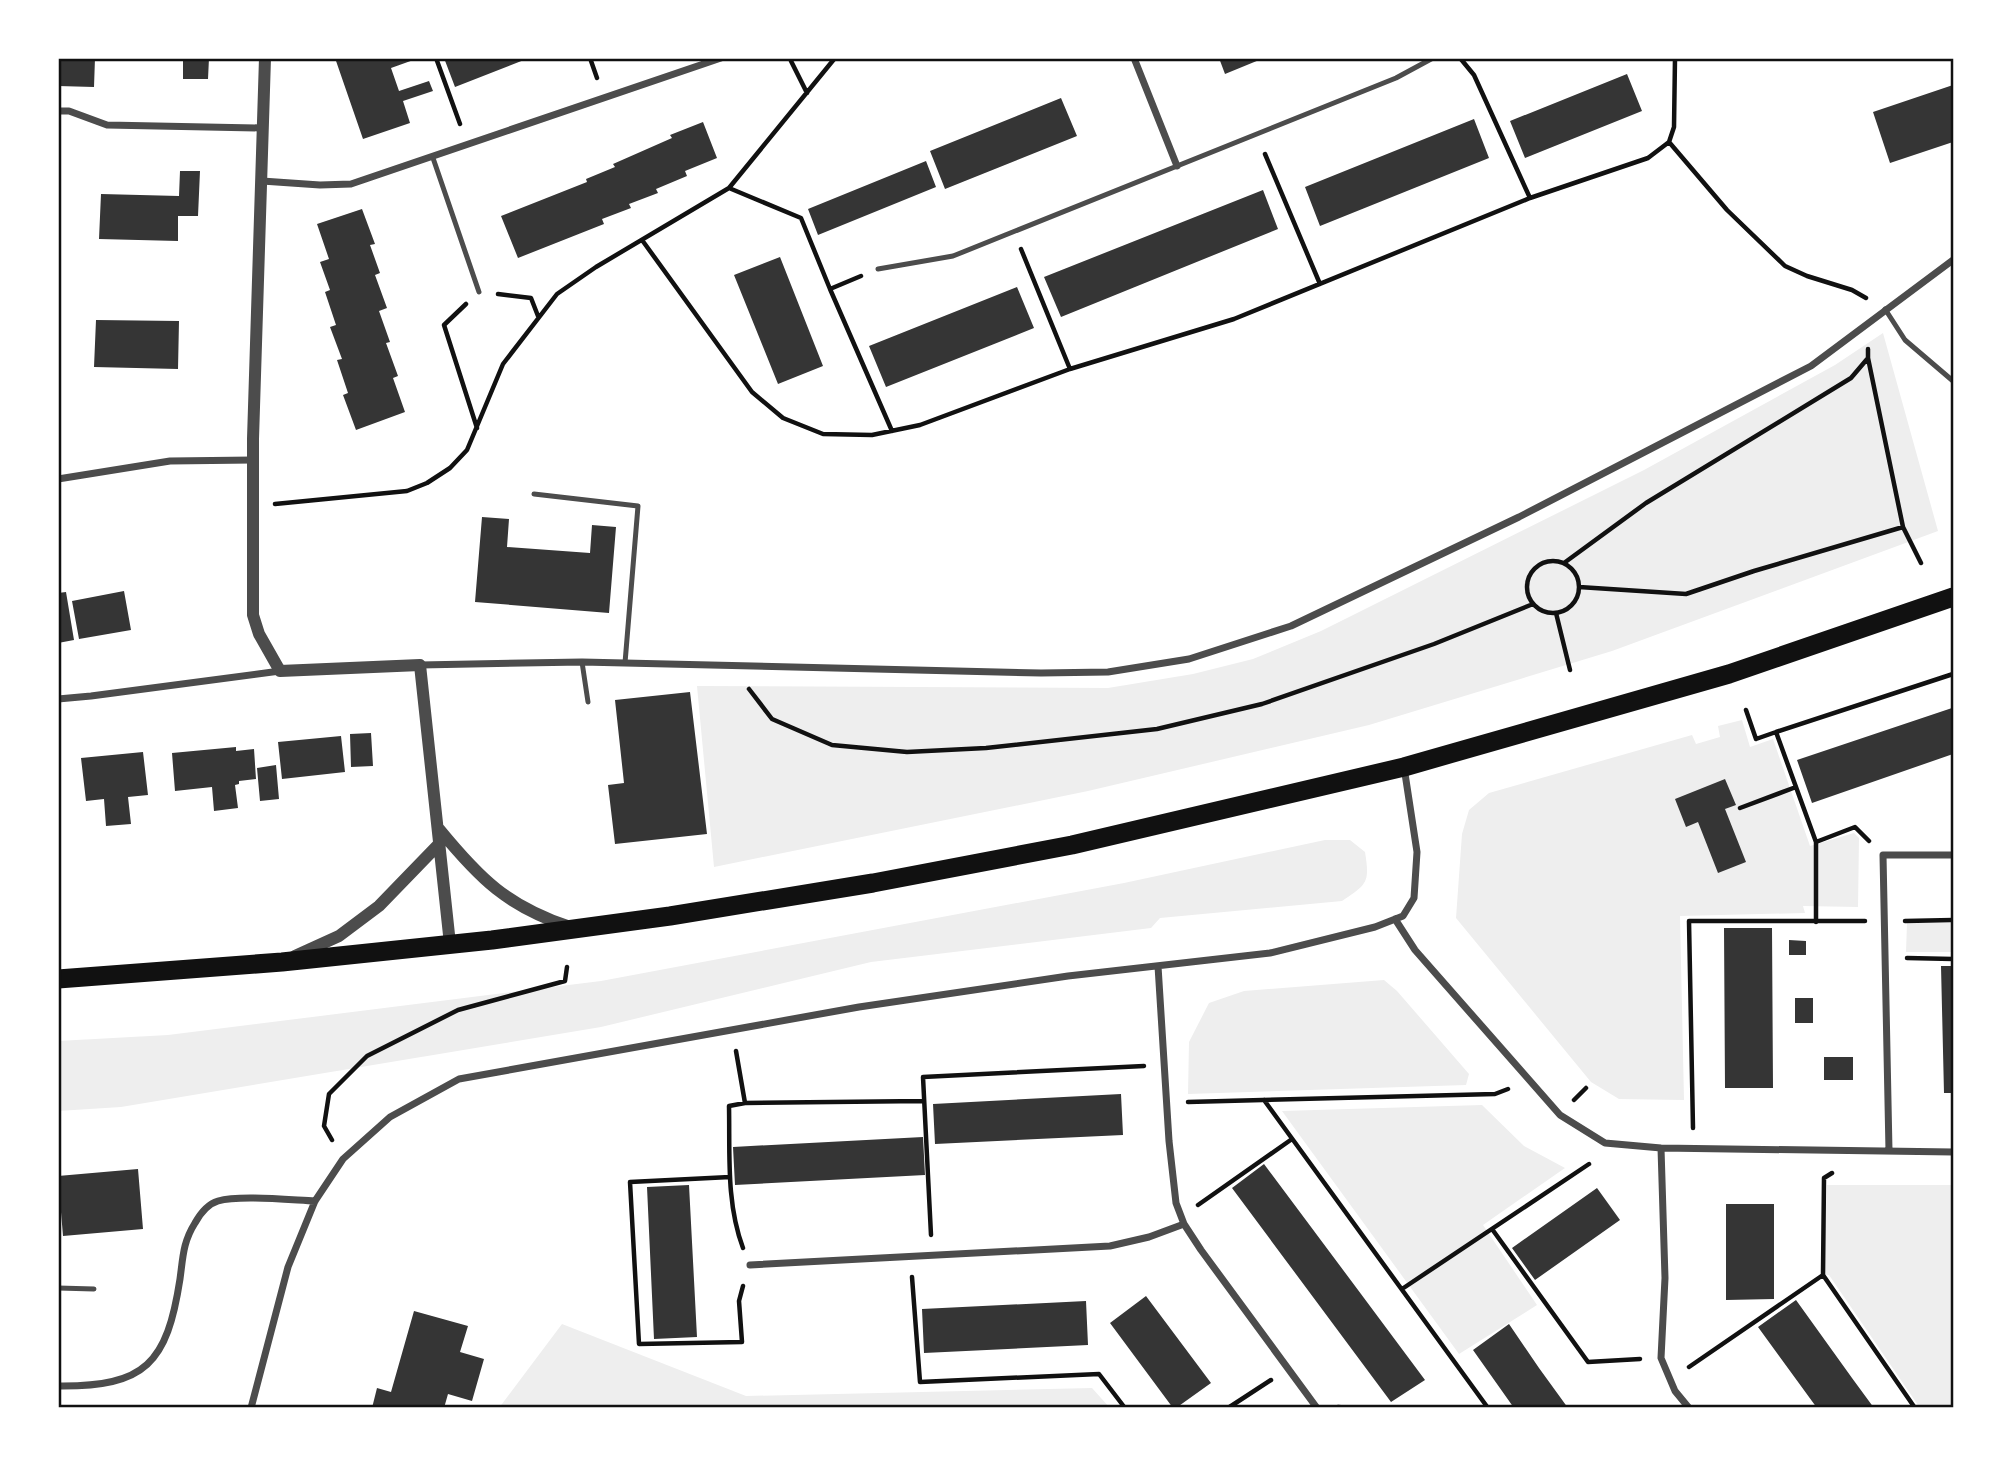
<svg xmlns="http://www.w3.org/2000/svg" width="2011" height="1466" font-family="Rubik,sans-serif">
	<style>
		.green { fill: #eee }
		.building { fill: #353535 }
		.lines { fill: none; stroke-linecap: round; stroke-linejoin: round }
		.path { stroke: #111; stroke-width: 4.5 }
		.service { stroke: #4c4c4c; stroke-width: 5 }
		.minor { stroke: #4c4c4c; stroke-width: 7 }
		.tertiary { stroke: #4c4c4c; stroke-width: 12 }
		.trunk { stroke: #111; stroke-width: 19 }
		.neatline { fill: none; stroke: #111; stroke-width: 2.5 }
	</style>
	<rect width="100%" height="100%" fill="#fff"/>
	<path class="green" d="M1883 333 1938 531 1612 651 1369 725 1088 791 714 867 697 686 1108 688 1193 674 1253 659 1321 631 1644 470 1835 365Z
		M1742 720 1750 747 1773 739 1810 846 1854 833 1859 838 1858 907 1803 906 1805 913 1680 916 1684 1100 1619 1099 1591 1082 1456 918 1462 834 1469 810 1489 793 1692 735 1696 744 1720 737 1718 726Z
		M1325 840H1350L1365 852C1370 883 1367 884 1342 901L1160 918 1151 928 871 962 601 1027 121 1107 58 1111V1041L168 1035 601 981 1124 883Z
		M1907 923H1953V952H1906Z
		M1384 980 1397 991 1469 1074 1466 1085 1188 1094 1189 1042 1209 1003 1244 991Z
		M1482 1105 1524 1146 1565 1168 1483 1225 1537 1305 1459 1354 1282 1111Z
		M1827 1185H1953V1408H1920L1829 1275H1823Z
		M562 1324 746 1396 1092 1388 1110 1408H499Z"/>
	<path class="building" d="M58 58H95L94 87 58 86Z
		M183 58H209L208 79H183Z
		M335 58H388V60L395 58H419L391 68 399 91 429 81 433 91 403 101 410 123 363 139Z
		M444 58H529L455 87Z
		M1219 58H1264L1225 74Z
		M1627 74 1642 111 1525 158 1510 121Z
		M1953 85V142L1890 163 1873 112Z
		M1061 98 1077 136 945 189 930 151Z
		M1474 119 1489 158 1320 226 1305 187Z
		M703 122 717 158 685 171 687 176 656 189 658 193 629 204 631 208 602 219 604 224 518 258 501 216 587 182 586 179 615 167 613 164 672 138 670 135Z
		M926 161 936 187 818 235 808 209Z
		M180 171H200L198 216H178V241L99 239 101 194 179 196Z
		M1263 190 1278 229 1061 317 1044 277Z
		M362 209 375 244 370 245 380 273 375 275 387 308 379 311 390 342 386 343 398 376 393 378 405 412 356 430 343 395 348 393 337 360 342 359 330 327 336 325 325 292 330 290 320 262 329 259 317 224Z
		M780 257 823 366 778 384 734 275Z
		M1017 287 1034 328 886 387 869 346Z
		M96 320 179 321 178 369 94 367Z
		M482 517 509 519 507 547 590 553 592 525 616 527 609 613 475 602Z
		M124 591 131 630 79 639 72 601Z
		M66 592 74 640 58 643V593Z
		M690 692 707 834 615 844 608 785 624 783 615 700Z
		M1952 708 1953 754 1812 803 1797 760Z
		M371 733 373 766 351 767 350 734Z
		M341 736 345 772 282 779 278 742Z
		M236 747V751L254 749 256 779 239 781V784L235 785 238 808 214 811 212 787 175 791 172 753Z
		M143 752 148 795 128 797 131 824 106 826 104 799 86 801 81 758Z
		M276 765 279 799 260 801 257 768Z
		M1725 779 1736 805 1725 809 1746 862 1718 873 1698 822 1686 827 1675 799Z
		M1724 928H1772L1773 1088H1725Z
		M1789 940 1806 941V955H1789Z
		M1941 966H1953V1093H1944Z
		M1795 998H1813V1023H1795Z
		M1824 1057H1853V1080H1824Z
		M1121 1094 1123 1135 935 1144 933 1104Z
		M923 1137 925 1175 735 1185 733 1147Z
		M1264 1164 1361 1294 1425 1380 1391 1402 1232 1188Z
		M138 1169 143 1229 63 1236 58 1176Z
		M689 1185 697 1337 654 1339 647 1187Z
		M1597 1188 1620 1220 1535 1280 1512 1248Z
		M1726 1204H1774V1299L1726 1300Z
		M1146 1296 1211 1383 1176 1408H1173L1110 1323Z
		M1796 1300 1852 1378 1874 1408H1817L1758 1327Z
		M1086 1301 1088 1345 924 1353 922 1309Z
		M414 1311 468 1326 460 1352 484 1359 472 1401 448 1394 444 1408H372L377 1388 391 1392Z
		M1509 1324 1539 1368 1568 1408H1514L1473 1350Z"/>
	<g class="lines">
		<path class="path" d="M436 58 460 124
			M590 58 597 78
			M785 58 790 59 807 93
			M1460 58 1474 75 1530 198
			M1669 142 1727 210 1785 266 1807 276 1852 290 1866 298
			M1265 154 1320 284
			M729 188 801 218 830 289 861 276
			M642 240 752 392 783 418 823 434 872 435 920 425 1070 369 1234 319 1530 198 1648 158 1669 142 1674 127 1675 58
			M1021 249 1070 369
			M830 289 892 431
			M498 294 531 298 538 316
			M466 304 444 325 477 428
			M1868 358 1903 527
			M275 504 407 491 427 483 450 468 467 450 503 364 557 294 596 267 729 188 835 58
			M1527 587a26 26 0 1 1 52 0a26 26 0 1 1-52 0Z
			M1564 563 1646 503 1851 378 1868 358V349
			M1579 587 1686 594 1754 571 1903 527 1921 563
			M1556 613 1570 670
			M749 689 772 719 832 745 907 752 986 748 1157 729 1262 704 1434 644 1533 604
			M1746 710 1756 739 1776 732
			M1740 808 1796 787
			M1816 842 1855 827 1869 841
			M1905 921 1953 920
			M1816 922V842L1776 732 1953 674
			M1907 958 1953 959
			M736 1051 745 1103
			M1264 1100 1488 1408
			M1574 1100 1586 1088
			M1188 1102 1495 1094 1508 1089
			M1693 1128 1689 921H1865
			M332 1140 324 1126 329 1094 367 1056 458 1010 565 981 567 967
			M1832 1173 1824 1178 1823 1275 1915 1408
			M730 1177 630 1182 639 1344 742 1342 739 1301 743 1286
			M1198 1205 1292 1139
			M1492 1229 1588 1362 1640 1359
			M931 1235 923 1077 1144 1066
			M743 1248C726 1203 730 1153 729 1106L745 1103 924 1101
			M912 1277 920 1382 1099 1374 1125 1408
			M1402 1289 1589 1164
			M1689 1367 1823 1275
			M1338 1407 1350 1408
			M1228 1408 1271 1380"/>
		<path class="service" d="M433 158 479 292
			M878 269 953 256 1396 78 1433 58
			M1885 309 1905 340 1953 381
			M534 494 638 506 625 663
			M582 662 588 702
			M58 1288 94 1289"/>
		<path class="minor" d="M1134 58 1177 166
			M58 111H69L107 125 262 128
			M262 181 320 185 351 184 721 58
			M58 479 170 461 253 460
			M420 665 582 662 1041 673 1108 672 1189 659 1291 626 1519 517 1811 366 1953 260
			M58 699 91 696 280 671
			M1395 919 1415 950 1560 1115 1605 1143 1661 1148 1953 1152
			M1158 966 1169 1141 1176 1203 1184 1224 1201 1250 1317 1408
			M1661 1148 1665 1278 1661 1358 1675 1391 1689 1408
			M1889 1151 1883 855H1953
			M750 1265 1110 1246 1149 1237 1184 1224
			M58 1386C146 1387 167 1363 180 1279 183 1257 183 1242 195 1223 200 1214 208 1204 218 1201 239 1195 291 1200 315 1201
			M251 1408 288 1267 315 1201 343 1159 390 1117 459 1079 859 1007 1068 976 1270 953 1375 927 1403 916 1414 898 1417 852 1404 767"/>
		<path class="tertiary" d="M265 58 253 439V615L259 634 280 671 420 665 450 944
			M439 829C480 879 507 906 570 927
			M295 956 339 936 379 906 440 843"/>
		<path class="trunk" d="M58 979 282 962 492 940 670 916 873 883 1072 845 1404 767 1729 674 1953 597"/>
	</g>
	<rect width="2011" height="1466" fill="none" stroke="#ffffff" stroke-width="119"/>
	<rect x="60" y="60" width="1892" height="1346" class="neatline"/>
</svg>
